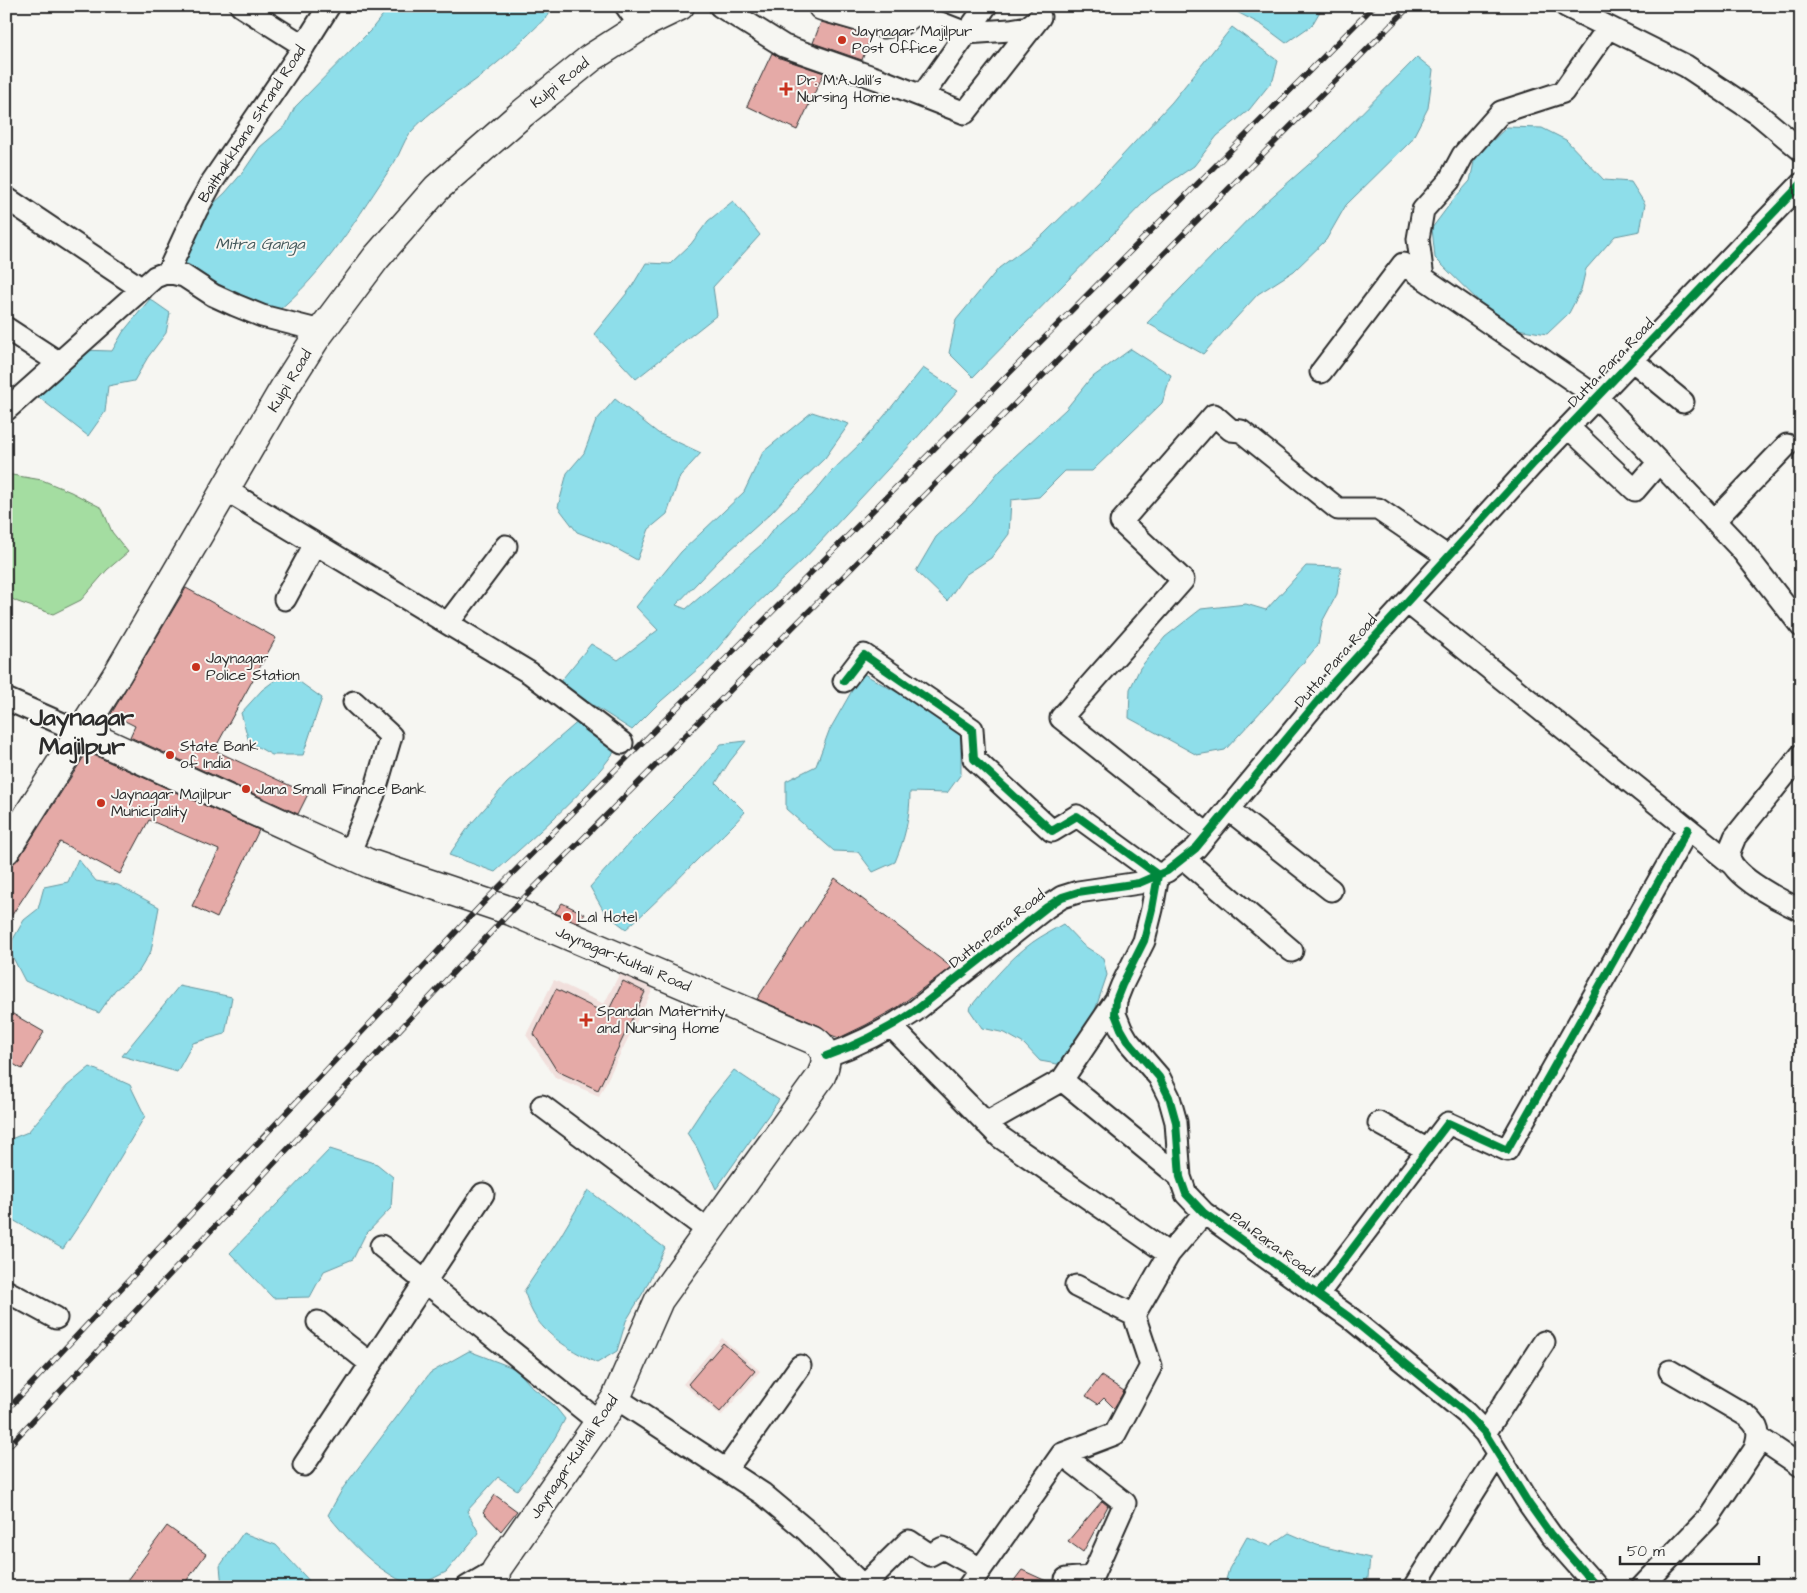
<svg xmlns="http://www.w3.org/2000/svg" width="1807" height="1593" font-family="'Architects Daughter',sans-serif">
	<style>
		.built { fill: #f1dfdc }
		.green { fill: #a4dda1; stroke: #688466 }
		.water { fill: #8edeea; stroke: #66969e }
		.building { fill: #e5aaa7; stroke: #2b2b2b }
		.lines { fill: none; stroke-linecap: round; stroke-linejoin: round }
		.minor-casing { stroke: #2b2b2b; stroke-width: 25 }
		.secondary-casing { stroke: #2b2b2b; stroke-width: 31 }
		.primary-casing { stroke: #2b2b2b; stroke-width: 31 }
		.minor { stroke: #f6f6f2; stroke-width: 21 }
		.secondary { stroke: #f6f6f2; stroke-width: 28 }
		.primary { stroke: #f6f6f2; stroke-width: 28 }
		.rail-casing { stroke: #2b2b2b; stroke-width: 5.5 }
		.rail { stroke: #f6f6f2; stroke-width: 4; stroke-dasharray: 11; stroke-linecap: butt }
		.cycleway-casing { stroke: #f6f6f2; stroke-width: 11 }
		.cycleway { stroke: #00873e; stroke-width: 8 }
		.poi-dot { fill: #c8321e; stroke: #f6f6f2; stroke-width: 2 }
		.labels { text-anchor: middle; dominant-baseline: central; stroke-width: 4; stroke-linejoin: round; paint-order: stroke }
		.poi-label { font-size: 15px; fill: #2b2b2b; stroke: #f6f6f2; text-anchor: start }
		.street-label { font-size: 15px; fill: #2b2b2b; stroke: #f6f6f2 }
		.water-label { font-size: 16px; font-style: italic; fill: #44585b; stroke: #f6f6f2 }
		.town-label { font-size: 25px; font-weight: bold; fill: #2b2b2b; stroke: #f6f6f2 }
	</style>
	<rect width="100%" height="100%" fill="#f6f6f2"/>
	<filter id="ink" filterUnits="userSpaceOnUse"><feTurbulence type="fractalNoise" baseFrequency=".02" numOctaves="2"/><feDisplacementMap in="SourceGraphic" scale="10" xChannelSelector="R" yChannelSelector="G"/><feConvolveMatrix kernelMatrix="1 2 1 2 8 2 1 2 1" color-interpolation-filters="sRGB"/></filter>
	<g filter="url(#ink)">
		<path class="built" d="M620 973 653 989 599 1096 555 1077 526 1035 554 980 604 1004Z
			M722 1338 760 1371 721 1416 683 1384Z"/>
		<path class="green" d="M6 474 42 480 71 492 102 508 112 532 128 552 107 570 81 600 53 614 18 602 6 596Z"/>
		<path class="water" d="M390 6H557C533 31 508 55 481 76 457 94 430 110 410 133 403 142 400 154 394 163 358 216 325 274 274 314L230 301 182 266 197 219 225 193 243 172 260 147 286 125 295 107 370 31Z
			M1233 6H1323L1312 25 1286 43 1262 25 1237 12Z
			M1232 27 1278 61 1273 80 1249 110 1217 136 1194 166 1151 195 973 377 949 353 956 320 999 268 1043 235 1108 171 1172 102Z
			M1417 57 1433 70 1428 108 1411 141 1346 205 1326 240 1294 271 1258 294 1203 354 1147 323 1258 209 1324 151Z
			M1507 127 1542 128 1566 140 1604 180 1631 182 1645 204 1640 231 1615 236 1586 269 1581 290 1569 313 1547 334 1505 327 1435 258 1432 228 1453 200 1470 181 1475 157Z
			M733 201 760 235 713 287 717 315 636 379 594 334 631 288 646 263 670 264 691 244 708 221Z
			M150 299 170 313 166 333 148 357 134 381 108 386 105 412 88 436 37 396 80 350 112 351 123 332Z
			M1131 349 1171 375 1162 403 1092 471H1065L1039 497 1011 500 1009 534 991 558 965 575 947 601 916 571 936 537 972 504 1000 470 1066 409 1090 379Z
			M923 368 958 391 914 441 804 559 750 610 706 662 661 701 632 730 559 683 591 644 618 660 658 630 636 607 681 552 744 492 763 452 812 412 849 424 825 458 797 485 771 513 719 560 676 605 686 609 761 545 776 526 812 495 831 472 862 442 885 415Z
			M615 399 658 433 701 453 680 476 667 514 649 529 637 560 608 544 577 532 558 507 567 473 584 453 596 421Z
			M1306 566 1341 567 1337 594 1322 622 1318 645 1278 693 1225 750 1197 755 1129 718 1130 689 1140 668 1165 637 1201 609 1246 604 1266 610Z
			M286 672 322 698 303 755H272L249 742 241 713 262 690Z
			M862 673 929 710 961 736V774L947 793 910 792C910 817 905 838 895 862L873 872 858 852 834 851 786 809V781L816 766 829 731Z
			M581 719 618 747C584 795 538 832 495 872L449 855 470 825 507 783Z
			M746 741 730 761 716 783 745 812C731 828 717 841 701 856 676 881 653 906 626 929L605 913 590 887 633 839 695 777 721 744Z
			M78 859 96 881 118 885 159 907 151 951 139 971 115 990 99 1013 25 981 8 948 24 920 38 909 44 887 68 882Z
			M1063 924 1083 945 1103 958 1107 975 1089 1028 1063 1065 1040 1061 1024 1044 1005 1033 982 1028 969 1009C988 985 1008 960 1033 942 1043 935 1053 930 1063 924Z
			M179 986 232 997 225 1034 193 1043 177 1072 122 1056Z
			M90 1067 130 1085 145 1116 87 1213 63 1249 6 1216V1141L28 1132 67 1086Z
			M734 1070 779 1100 716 1189 697 1148 687 1133 705 1106Z
			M330 1149 377 1164 393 1177 391 1208 365 1235 353 1259 324 1271 310 1297 273 1298 230 1253Z
			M588 1190 665 1248 644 1291 626 1321 617 1351 597 1363C574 1352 546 1337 533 1313 529 1306 527 1298 524 1291L557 1242Z
			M469 1351 516 1369 533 1388 553 1404 565 1419C552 1445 536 1468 517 1490L498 1477 467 1511 479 1533 446 1572 416 1587C408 1583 398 1580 391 1575 366 1560 346 1537 328 1515L343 1488 430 1373Z
			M243 1533 276 1545 315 1587H222L220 1566Z
			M1289 1533 1317 1545 1370 1558 1367 1587H1224L1229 1569 1247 1537 1270 1546Z"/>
		<path class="building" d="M821 22 871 36 862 60 813 43Z
			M772 53 780 58 824 73 797 130 747 106Z
			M186 588 276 638 214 750 308 794 298 814 130 737 135 726 111 714Z
			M87 752 259 830 217 918 192 906 219 850 149 820 120 874 60 842 6 924V870L10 865 19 858Z
			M835 878 951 967 898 1007 866 1025 839 1038 831 1035 820 1026 757 999Z
			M562 903 585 914 579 923 555 913Z
			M623 981 645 992 598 1090 557 1071 534 1034 556 989 607 1014Z
			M6 1010 44 1032 22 1069 6 1060Z
			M723 1343 755 1371 720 1412 688 1384Z
			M1101 1376 1124 1391 1114 1408 1104 1398 1098 1404 1086 1396Z
			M495 1495 517 1511 501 1531 483 1512Z
			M1102 1501 1108 1506 1083 1552 1068 1541Z
			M167 1526 206 1554 182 1587H122Z
			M1022 1570 1055 1585 1056 1587H1009Z"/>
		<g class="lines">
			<defs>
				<path id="minor" d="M241 6 304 46
					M626 6 641 27
					M720 6 784 46 878 79 965 113 1040 17
					M1566 6 1686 66 1758 114 1801 150
					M912 12 966 33 1010 30 1028 27 1038 19
					M922 96 986 6
					M6 198 142 289
					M168 272 196 211 212 182 295 60 329 6
					M1423 278 1418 239 1423 210 1449 181 1463 155 1501 112 1563 92 1608 28
					M6 328 58 362
					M1632 360 1683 402
					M1321 372 1403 264 1597 397 1741 549 1801 626
					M6 410 155 277 168 272 184 276 213 295 235 305 262 316 321 331
					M1568 427 1635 490 1659 462
					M226 490 530 673 622 743
					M1714 521 1787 445
					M285 599 315 544
					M1407 602 1732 864
					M448 623 506 546
					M844 681 864 655 972 729 974 759 1052 831 1077 816 1158 875 1152 909 1144 941 1122 985 1116 1000 1115 1014 1121 1029 1128 1041 1159 1077 1169 1097 1176 1122 1180 1177 1186 1194 1204 1213 1349 1317 1466 1413 1485 1433 1529 1504 1551 1535 1597 1587
					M6 699 81 732
					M1801 755 1735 837C1733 843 1729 849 1729 856 1732 877 1783 902 1801 910
					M1228 809 1331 890
					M1207 834 1061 718 1183 580 1121 522 1214 415 1231 430 1241 431 1338 509H1378L1448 557
					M349 854 374 794 391 736 354 702
					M1183 858 1292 951
					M892 1027 1000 1137 1169 1254 1204 1213
					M826 1056C858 1045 887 1030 915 1011L1047 907 1062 897 1078 892 1139 883 1167 871 1196 848 1331 685 1532 465 1801 184
					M1062 1080 1180 1177
					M542 1106 709 1231
					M986 1123 1062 1080 1116 1000
					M1379 1123 1428 1150
					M381 1246 599 1422
					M1076 1286 1134 1315
					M6 1291 56 1318
					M1318 1294 1448 1123 1507 1150 1688 829
					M318 1322 371 1364
					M616 1398 763 1494 806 1530 864 1587
					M1485 1433 1544 1342
					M1758 1437 1801 1466
					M1062 1454 1125 1503 1092 1577 1066 1579
					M304 1465 483 1194
					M726 1470 800 1366
					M863 1586 909 1541 930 1555 943 1548 981 1569
					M467 1587 496 1570
					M968 1587 1062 1454 1115 1434 1151 1366 1134 1315 1169 1254
					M1414 1587 1497 1455
					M1642 1587 1709 1517 1755 1448C1760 1432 1759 1427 1747 1416L1670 1371"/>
				<path id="secondary" d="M81 732 368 863 511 911 814 1040C828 1050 828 1061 821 1076L659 1300 616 1398 496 1570 495 1587"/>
				<path id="primary" d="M822 6 884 24 901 21 920 6
					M6 850 118 673 286 385 316 338 376 258 437 188 523 113 591 58 649 21 680 6"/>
			</defs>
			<use href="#minor" class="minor-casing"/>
			<use href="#secondary" class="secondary-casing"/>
			<use href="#primary" class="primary-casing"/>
			<use href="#minor" class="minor"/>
			<use href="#secondary" class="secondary"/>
			<use href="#primary" class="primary"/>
			<defs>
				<path id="rail" d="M6 1411 485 901 1374 6
					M6 1449 511 911 1410 6"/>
			</defs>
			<use href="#rail" class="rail-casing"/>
			<use href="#rail" class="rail"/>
			<defs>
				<path id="cycleway" d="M844 681 864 655 972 729 974 759 1052 831 1077 816 1158 875 1152 909 1144 941 1122 985 1116 1000 1115 1014 1121 1029 1128 1041 1159 1077 1169 1097 1176 1122 1180 1177 1186 1194 1204 1213 1349 1317 1466 1413 1485 1433 1529 1504 1551 1535 1597 1587
					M826 1056C858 1045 887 1030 915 1011L1047 907 1062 897 1078 892 1139 883 1167 871 1196 848 1331 685 1532 465 1801 184
					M1318 1294 1448 1123 1507 1150 1688 829"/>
			</defs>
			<use href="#cycleway" class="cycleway-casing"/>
			<use href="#cycleway" class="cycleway"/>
		</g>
	</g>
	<g class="poi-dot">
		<circle cx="842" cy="40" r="5"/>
		<path d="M783.5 81.5h5v5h5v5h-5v5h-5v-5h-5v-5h5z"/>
		<circle cx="196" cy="667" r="5"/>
		<circle cx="170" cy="755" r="5"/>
		<circle cx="246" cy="789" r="5"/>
		<circle cx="101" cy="803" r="5"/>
		<circle cx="567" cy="917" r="5"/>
		<path d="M583.5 1012.5h5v5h5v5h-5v5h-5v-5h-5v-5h5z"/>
	</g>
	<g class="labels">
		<g class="poi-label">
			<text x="852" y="31">Jaynagar Majilpur<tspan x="852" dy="17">Post Office</tspan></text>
			<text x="797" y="80">Dr. M.A.Jalil's<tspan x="797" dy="17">Nursing Home</tspan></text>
			<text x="206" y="658">Jaynagar<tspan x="206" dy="17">Police Station</tspan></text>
			<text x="180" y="746">State Bank<tspan x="180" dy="17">of India</tspan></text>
			<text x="256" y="789">Jana Small Finance Bank</text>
			<text x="111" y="794">Jaynagar Majilpur<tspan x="111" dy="17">Municipality</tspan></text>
			<text x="577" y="917">Lal Hotel</text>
			<text x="597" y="1011">Spandan Maternity<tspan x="597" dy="17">and Nursing Home</tspan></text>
		</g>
		<g class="street-label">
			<text transform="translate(560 83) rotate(-39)">Kulpi Road</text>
			<text transform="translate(252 124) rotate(-57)">Baithakkhana Strand Road</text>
			<text transform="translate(1611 363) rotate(-46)">Dutta Para Road</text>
			<text transform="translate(290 381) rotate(-59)">Kulpi Road</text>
			<text transform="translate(1336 661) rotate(-49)">Dutta Para Road</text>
			<text transform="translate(997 929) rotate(-38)">Dutta Para Road</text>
			<text transform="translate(623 959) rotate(23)">Jaynagar-Kultali Road</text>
			<text transform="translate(1272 1244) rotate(36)">Pal Para Road</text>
			<text transform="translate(574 1457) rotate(-56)">Jaynagar-Kultali Road</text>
		</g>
		<g class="water-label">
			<text x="260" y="244">Mitra Ganga</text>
		</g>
		<g class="town-label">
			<text x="82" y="717">Jaynagar<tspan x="82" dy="29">Majilpur</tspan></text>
		</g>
	</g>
	<rect width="1807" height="1593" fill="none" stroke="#f6f6f2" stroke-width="25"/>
	<rect x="12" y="12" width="1782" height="1568" fill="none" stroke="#2b2b2b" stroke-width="2" filter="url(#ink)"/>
	<path d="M1620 1556v8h139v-8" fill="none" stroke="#2b2b2b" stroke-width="2.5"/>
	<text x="1627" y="1556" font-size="15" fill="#2b2b2b" stroke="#f6f6f2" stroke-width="4" paint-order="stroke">50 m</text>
</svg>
